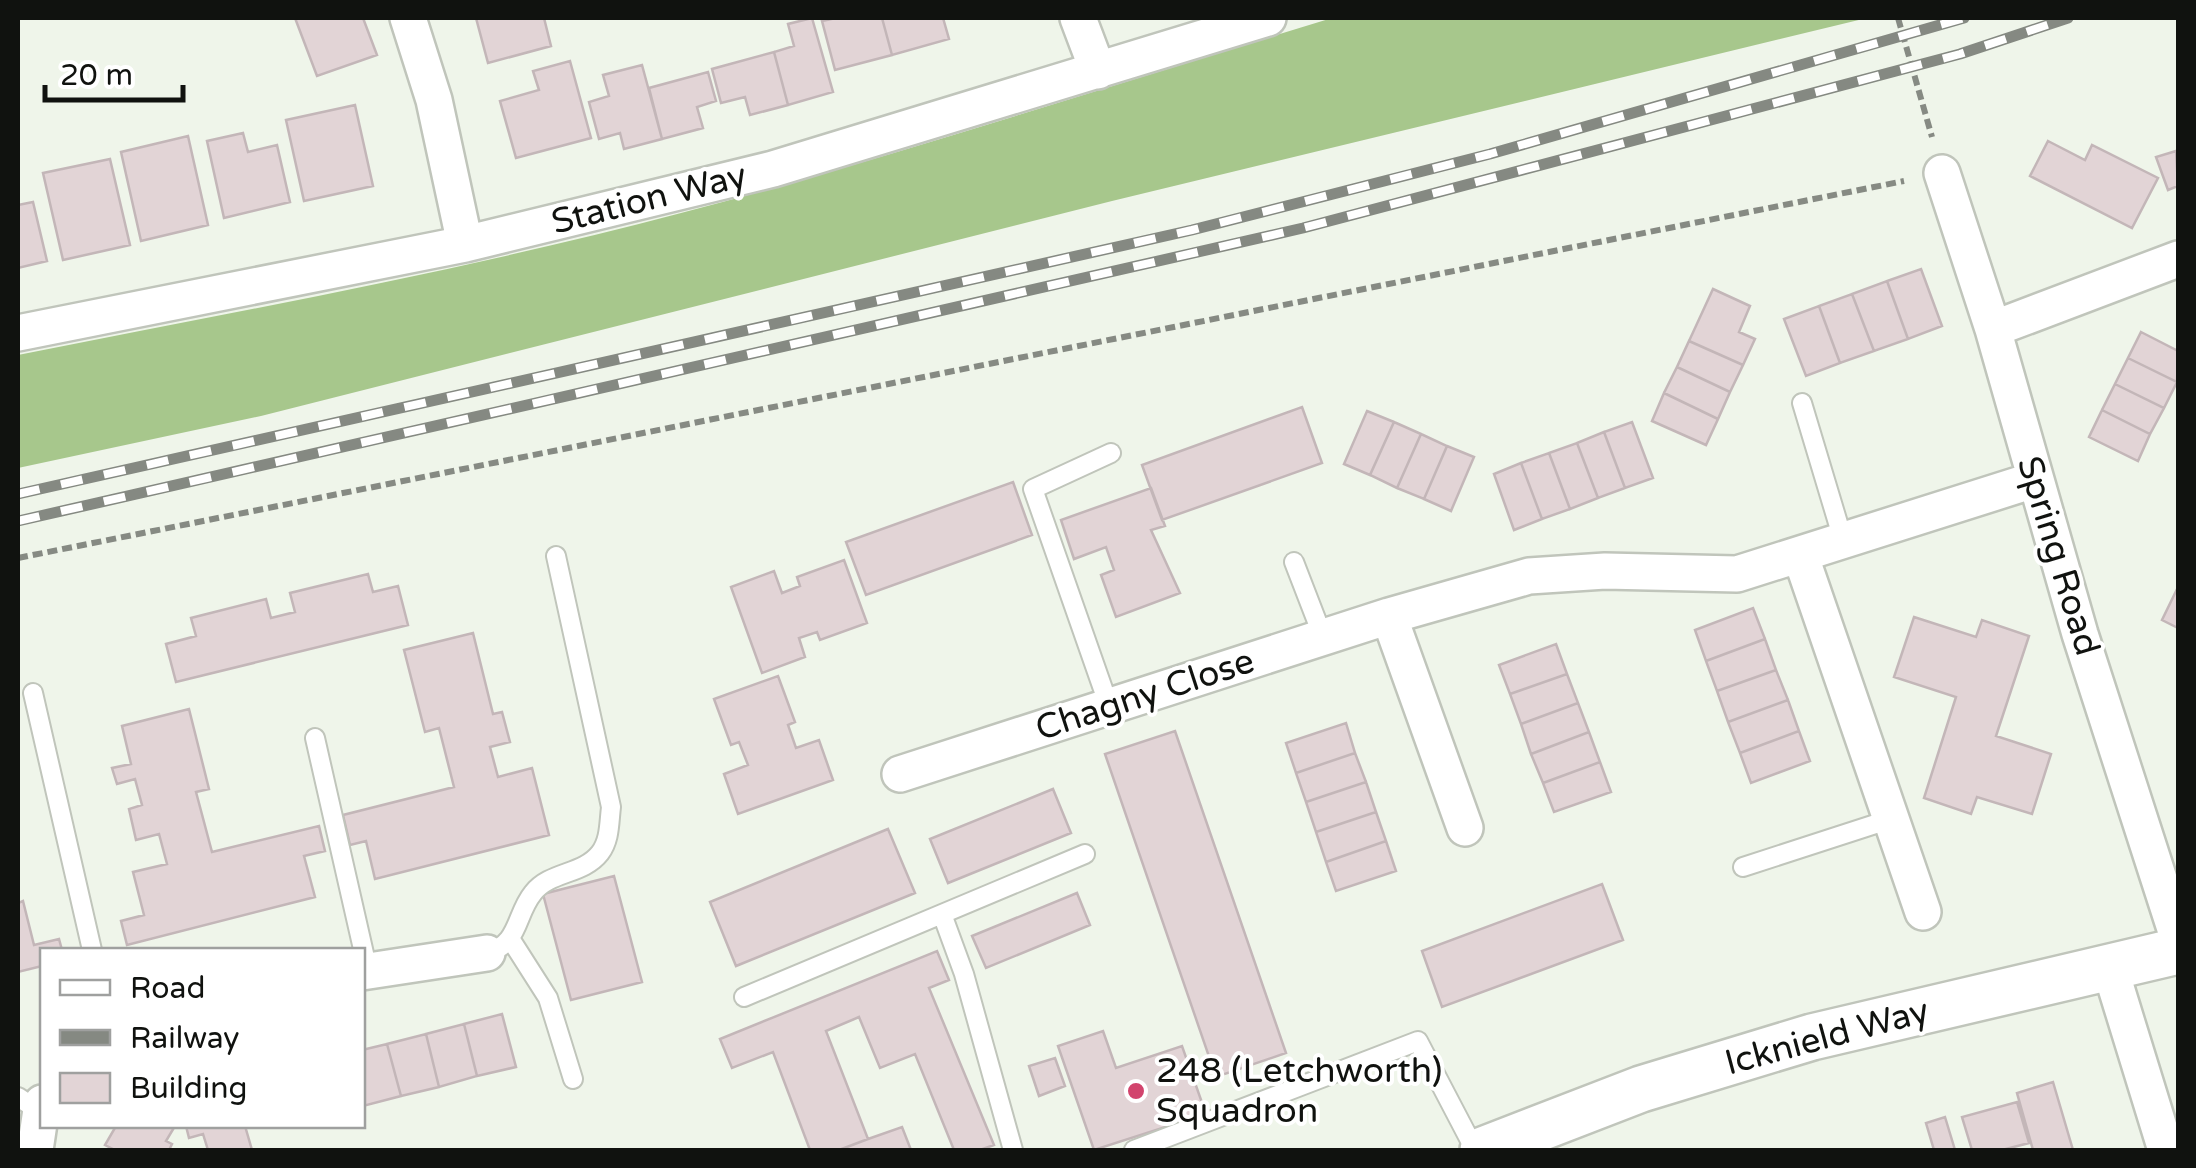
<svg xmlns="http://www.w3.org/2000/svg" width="2196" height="1168" font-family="'Varela Round',sans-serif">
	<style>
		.forest { fill: #a7c78c }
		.building { fill: #e2d4d6; stroke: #c3b6b8; stroke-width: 2.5 }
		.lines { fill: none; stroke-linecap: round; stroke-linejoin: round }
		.service-casing { stroke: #c0c5bb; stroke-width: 22 }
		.minor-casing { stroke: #c0c5bb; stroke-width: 40 }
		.tertiary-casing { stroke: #c0c5bb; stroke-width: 50 }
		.path { stroke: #868a83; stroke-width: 6; stroke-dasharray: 10 5; stroke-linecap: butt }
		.service { stroke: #fff; stroke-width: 18 }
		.minor { stroke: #fff; stroke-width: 35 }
		.tertiary { stroke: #fff; stroke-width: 45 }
		.rail-casing { stroke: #858982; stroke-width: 11 }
		.rail { stroke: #fff; stroke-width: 8; stroke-dasharray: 22; stroke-linecap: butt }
		.poi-dot { fill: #d2446d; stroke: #fff; stroke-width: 4 }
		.labels { text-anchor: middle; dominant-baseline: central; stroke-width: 8; stroke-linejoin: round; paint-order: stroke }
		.street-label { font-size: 35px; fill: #10120f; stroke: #fff }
		.poi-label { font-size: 35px; fill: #10120f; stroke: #fff; text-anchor: start }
	</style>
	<rect width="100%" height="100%" fill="#eff5ea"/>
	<path class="forest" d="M1332 18H1867L1112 201 261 416 18 468V355C240 311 462 271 681 213 900 155 1115 84 1332 18Z"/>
	<path class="building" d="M295 18H363L377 55 317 76Z
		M476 18H544L551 46 488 63Z
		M812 18 833 92 788 105 774 52 794 46 788 24Z
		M836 18H882L892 55 835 70 822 21Z
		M882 18H943L949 39 892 55Z
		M774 52 788 105 750 115 745 97 721 103 712 69Z
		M570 61 591 138 516 158 500 101 539 90 533 71Z
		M642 65 662 139 624 149 620 133 599 139 589 102 609 96 603 75Z
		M708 72 716 101 697 107 703 128 662 139 649 88Z
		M355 105 373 186 304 201 286 120Z
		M243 133 248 152 277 145 290 202 224 218 207 141Z
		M188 136 208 225 141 241 121 152Z
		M2048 141 2085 160 2092 145 2158 178 2132 228 2030 176Z
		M2176 151 2178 186 2168 190 2156 157Z
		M110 159 130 245 63 260 43 173Z
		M33 202 47 261 18 268V205Z
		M1921 269 1942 326 1908 339 1887 281Z
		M1887 281 1908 339 1874 351 1852 294Z
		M1713 289 1750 306 1739 332 1755 339 1743 365 1689 341Z
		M1852 294 1874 351 1840 363 1819 306Z
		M1819 306 1840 363 1806 376 1784 319Z
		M2141 332 2178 351 2177 382 2128 358Z
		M1689 341 1743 365 1730 392 1677 367Z
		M2128 358 2177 382 2164 408 2115 384Z
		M1677 367 1730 392 1718 419 1664 393Z
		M2115 384 2164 408 2150 434 2102 410Z
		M1664 393 1718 419 1706 445 1652 421Z
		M1302 407 1322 463 1162 520 1142 465Z
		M2102 410 2150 434 2138 461 2089 437Z
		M1367 411 1394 422 1370 475 1344 464Z
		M1394 422 1421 434 1397 488 1370 475Z
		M1632 422 1653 478 1625 488 1604 432Z
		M1604 432 1625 488 1598 498 1577 443Z
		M1421 434 1447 446 1424 499 1397 488Z
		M1577 443 1598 498 1570 509 1549 453Z
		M1447 446 1474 457 1451 511 1424 499Z
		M1549 453 1570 509 1542 519 1521 463Z
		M1521 463 1542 519 1514 530 1494 474Z
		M1013 482 1032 535 866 595 846 542Z
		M1151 488 1165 526 1151 530 1180 593 1116 617 1101 575 1114 570 1106 547 1074 559 1061 520Z
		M844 560 867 623 820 640 817 632 799 638 805 657 762 673 731 587 774 571 782 593 800 586 797 577Z
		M368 574 373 592 398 586 408 625 176 682 166 644 196 636 191 618 266 599 271 618 295 612 290 593Z
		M2178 587V628L2162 620Z
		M1753 608 1765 639 1706 661 1695 630Z
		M1914 617 1976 637 1982 620 2029 636 1996 736 2051 754 2032 814 1977 797 1971 814 1924 798 1956 697 1894 677Z
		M473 633 493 714 502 712 510 742 490 747 498 777 532 768 549 835 375 879 366 841 350 845 343 815 454 787 439 728 425 732 404 650Z
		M1765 639 1776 670 1717 691 1706 661Z
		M1556 644 1567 674 1510 694 1499 665Z
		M1776 670 1788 700 1728 722 1717 691Z
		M1567 674 1578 703 1521 724 1510 694Z
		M778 676 795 722 788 725 796 748 819 740 833 780 738 814 724 774 748 765 739 742 731 745 714 699Z
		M1788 700 1799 731 1740 753 1728 722Z
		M1578 703 1589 732 1531 754 1521 724Z
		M189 709 209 789 196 792 212 852 319 826 325 851 304 856 315 897 127 945 121 921 144 915 133 872 167 864 159 834 136 840 129 809 142 805 135 779 117 784 112 768 131 764 122 726Z
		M1346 723 1355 753 1296 773 1286 743Z
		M1175 731 1286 1053 1216 1077 1105 754Z
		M1799 731 1810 761 1751 783 1740 753Z
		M1589 732 1600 762 1543 783 1531 754Z
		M1355 753 1366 782 1306 802 1296 773Z
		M1600 762 1611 792 1554 812 1543 783Z
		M1366 782 1376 812 1316 832 1306 802Z
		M1053 789 1071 833 948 883 930 839Z
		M1376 812 1386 841 1326 862 1316 832Z
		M888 829 915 893 736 966 710 902Z
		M1386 841 1396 871 1336 891 1326 862Z
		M614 876 642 982 571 1000 543 894Z
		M1602 884 1623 940 1442 1007 1422 951Z
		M1077 893 1090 925 986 968 972 936Z
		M23 901 34 945 59 939 62 950H42V966L18 972V903Z
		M937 951 949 980 929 988 994 1145 980 1150H954L915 1054 880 1068 859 1017 826 1031 868 1139 839 1150H810L773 1052 732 1068 720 1039Z
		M502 1014 516 1067 477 1076 464 1024Z
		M464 1024 477 1076 439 1087 426 1034Z
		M1103 1031 1116 1068 1182 1046 1206 1114 1094 1150 1058 1046Z
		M426 1034 439 1087 401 1096 387 1044Z
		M387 1044 401 1096 363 1106 362 1050Z
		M1055 1058 1065 1086 1039 1096 1029 1066Z
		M2053 1082 2073 1150H2033L2017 1093Z
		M2017 1102 2029 1143 2002 1150H1972L1962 1117Z
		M1945 1117 1955 1150H1934L1926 1123Z
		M116 1126H175L166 1141 172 1144 169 1150H115L105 1145Z
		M186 1126H245L252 1150H208L203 1134 189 1138Z
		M902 1127 911 1150H839L868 1139Z"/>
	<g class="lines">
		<defs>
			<path id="service" d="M1802 403 1844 543
				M1294 562 1323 637
				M33 693 92 950
				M1109 706 1033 489 1111 453
				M315 738 368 971
				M1743 867 1891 819
				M942 914 964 974 1013 1150
				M511 940 548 998 573 1079
				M487 953C520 944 515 915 533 893 550 871 583 875 600 853 610 840 609 823 611 807L556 556
				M744 997 1085 854
				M18 1097 39 1111
				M1134 1150 1418 1041 1475 1150"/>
			<path id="minor" d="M408 18 434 100 465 244
				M1078 18 1098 71
				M1942 173 1993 329 2080 634 2178 938
				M1993 329 2178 259
				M18 333 465 244 773 169 1268 18
				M1801 557 1923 912
				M1389 616 1465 828
				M900 774 1389 616 1529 576 1605 571 1737 574 2034 480
				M2110 968 2166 1150
				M362 972 487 953
				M35 1150 42 1103"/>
			<path id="tertiary" d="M1483 1150 1641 1089 1812 1037 2178 951"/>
		</defs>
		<use href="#service" class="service-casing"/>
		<use href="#minor" class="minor-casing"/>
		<use href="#tertiary" class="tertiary-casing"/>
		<path class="path" d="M1898 18 1932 137
			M18 558 1904 181"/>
		<use href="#service" class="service"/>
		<use href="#minor" class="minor"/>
		<use href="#tertiary" class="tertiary"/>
		<defs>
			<path id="rail" d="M18 494 1192 230 1490 154 1964 18
				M18 521 1303 228 1960 54 2068 18"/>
		</defs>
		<use href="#rail" class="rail-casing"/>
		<use href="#rail" class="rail"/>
	</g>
	<circle class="poi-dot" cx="1136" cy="1091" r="10"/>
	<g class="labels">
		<g class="street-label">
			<text transform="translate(649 199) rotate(-14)">Station Way</text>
			<text transform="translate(2058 556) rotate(73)">Spring Road</text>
			<text transform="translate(1145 695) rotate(-18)">Chagny Close</text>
			<text transform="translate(1827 1037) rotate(-15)">Icknield Way</text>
		</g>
		<g class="poi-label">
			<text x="1156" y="1071">248 (Letchworth)<tspan x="1156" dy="40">Squadron</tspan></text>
		</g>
	</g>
	<rect width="2196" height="1168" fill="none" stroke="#10120f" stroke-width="40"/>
	<rect x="40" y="948" width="325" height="180" fill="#ffffff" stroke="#9fa09f" stroke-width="2.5"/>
	<rect x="60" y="980" width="50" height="15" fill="#ffffff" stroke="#9fa09f" stroke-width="2.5"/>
	<text x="130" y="998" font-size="30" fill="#10120f">Road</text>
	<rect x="60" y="1030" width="50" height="15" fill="#858982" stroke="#9fa09f" stroke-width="2.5"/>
	<text x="130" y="1048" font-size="30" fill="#10120f">Railway</text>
	<rect x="60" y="1073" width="50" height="30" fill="#e2d4d6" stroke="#9fa09f" stroke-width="2.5"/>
	<text x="130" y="1098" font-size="30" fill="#10120f">Building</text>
	<path d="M45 85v15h138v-15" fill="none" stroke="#10120f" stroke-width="5"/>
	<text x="60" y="85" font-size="30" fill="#10120f" stroke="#ffffff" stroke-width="8" paint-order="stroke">20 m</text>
</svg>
